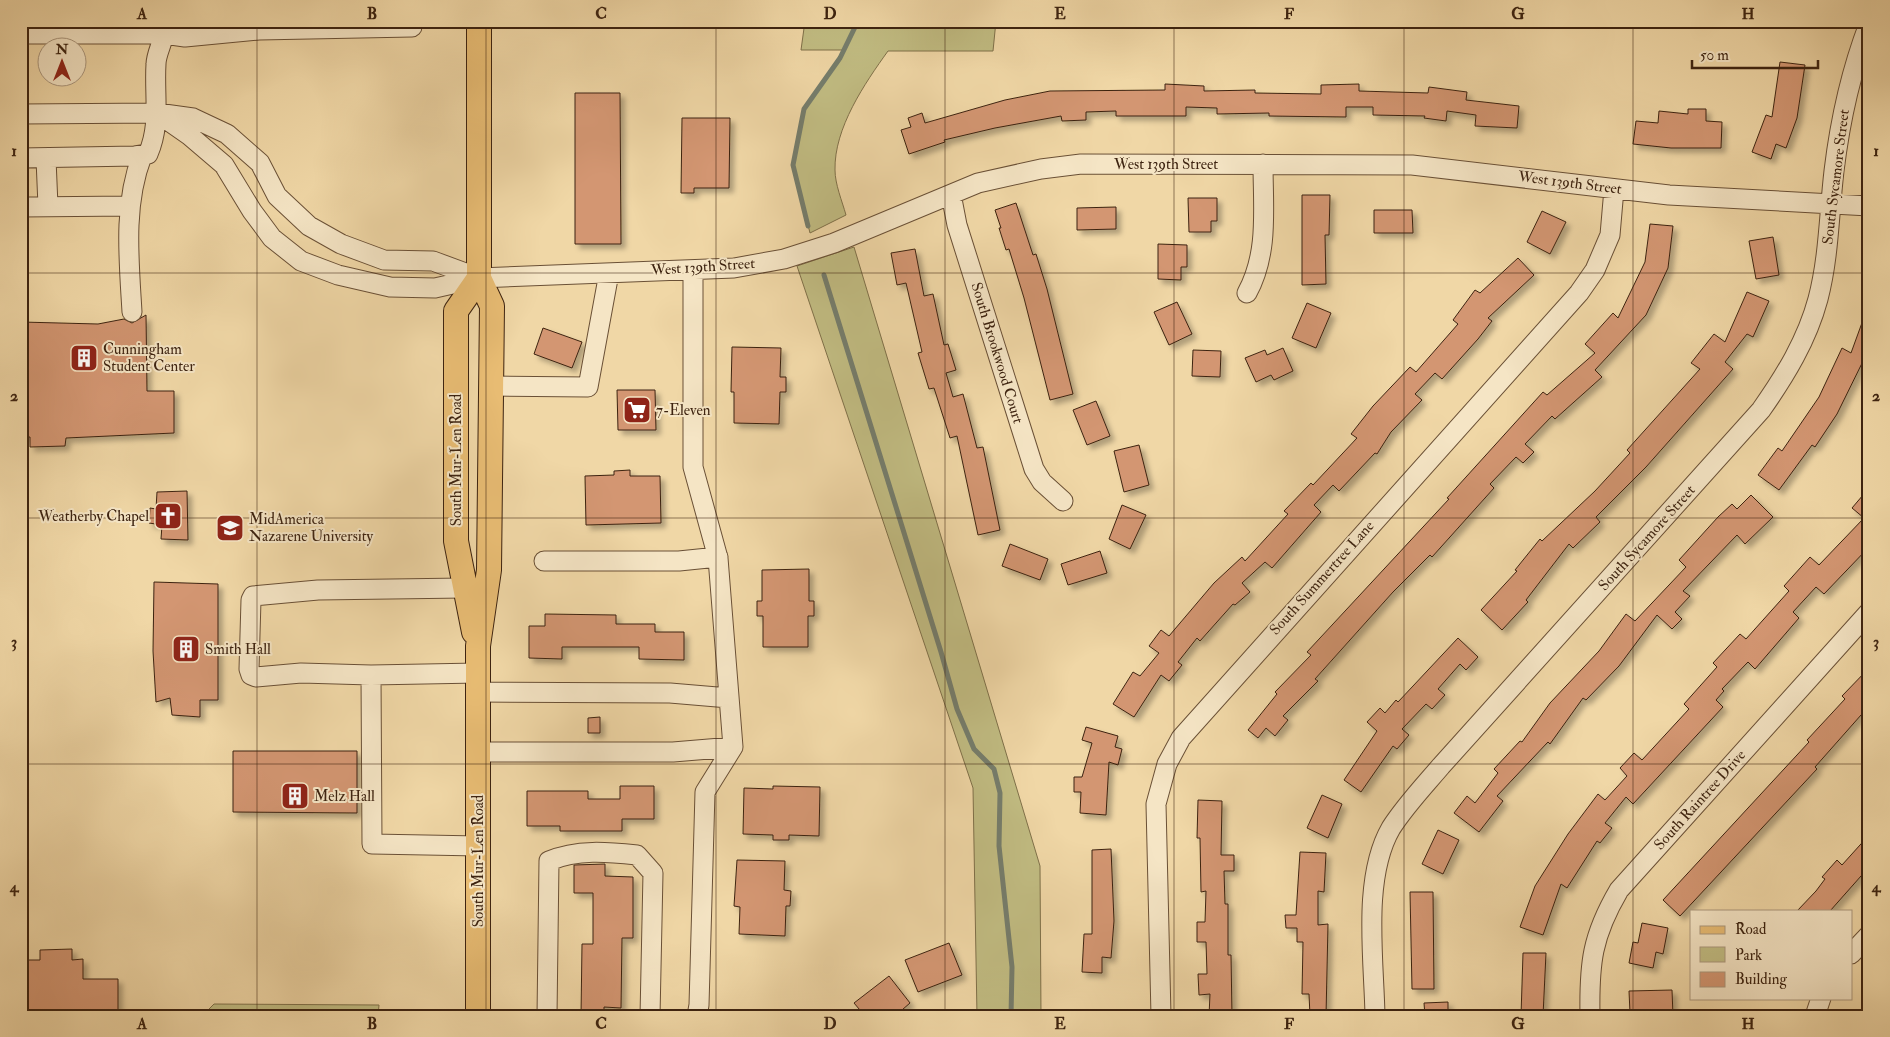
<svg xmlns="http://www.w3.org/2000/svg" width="1890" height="1037" font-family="'IM FELL Double Pica',serif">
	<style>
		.green { fill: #c1bc82; stroke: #7f7049 }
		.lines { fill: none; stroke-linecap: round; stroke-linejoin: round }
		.stream { stroke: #757d6c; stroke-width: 5 }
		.building { fill: #d39672; stroke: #3d2310; filter: url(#shadow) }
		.minor-casing { stroke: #6a5036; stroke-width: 21 }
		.major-casing { stroke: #3d2310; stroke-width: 26 }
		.minor { stroke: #f5e5c5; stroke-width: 19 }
		.major { stroke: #e8bc73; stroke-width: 24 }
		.grid { fill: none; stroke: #3d2310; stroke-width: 1; stroke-opacity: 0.55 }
		.labels { text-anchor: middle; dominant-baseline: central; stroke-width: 4; stroke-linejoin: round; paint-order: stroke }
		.street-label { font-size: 15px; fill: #3d2310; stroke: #f5e5c5 }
		.poi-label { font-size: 15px; fill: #3d2310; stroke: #f5e5c5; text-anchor: start }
		.neatline { fill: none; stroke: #3d2310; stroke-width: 2 }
		.grid-label { font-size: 16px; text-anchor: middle; font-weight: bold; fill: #3d2310 }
	</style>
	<defs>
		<filter id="shadow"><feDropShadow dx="4.5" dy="4.5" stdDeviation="2.5" flood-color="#0004"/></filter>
	</defs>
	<rect width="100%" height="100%" fill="#f0d7a6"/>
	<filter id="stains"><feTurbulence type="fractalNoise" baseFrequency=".004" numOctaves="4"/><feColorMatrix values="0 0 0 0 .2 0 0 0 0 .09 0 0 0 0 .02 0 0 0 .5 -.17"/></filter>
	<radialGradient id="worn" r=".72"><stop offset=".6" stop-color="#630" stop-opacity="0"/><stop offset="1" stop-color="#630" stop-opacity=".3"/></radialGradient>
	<path class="green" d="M805 21H996L993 51H888C865 83 834 128 835 170 835 184 842 201 846 215L810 233 793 165 804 109 844 50H801Z
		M854 247 1040 866 1041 1016H977L973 788 797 266Z
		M214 1004 379 1005 378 1016H207V1011Z"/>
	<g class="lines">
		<path class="stream" d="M808 226 793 165 804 109 840 58 858 21
			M824 275 941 652 957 709 974 749 994 769 1000 793 999 846 1012 967 1011 1016"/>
	</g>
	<path class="building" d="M1780 62 1805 65 1797 118 1786 148 1776 144 1771 159 1752 152 1766 115 1772 117Z
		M1165 84 1204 86V91L1255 90V93L1321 94V85L1359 84V91L1428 93 1429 87 1467 92 1466 100 1519 106 1517 128 1475 126 1476 115 1447 111 1446 121 1424 118 1425 116 1373 115V107H1346V117L1269 116V113L1217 114V108L1186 107V116H1116V111L1086 112V120L1062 121 1061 116 995 128 944 140 945 142 909 154 901 130 911 127 908 118 922 113 925 123 1005 100 1050 91 1165 90Z
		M575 93H620L621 244H575Z
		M1688 109H1706V121L1722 122 1721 148H1671L1633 144 1636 121 1658 123 1659 111 1688 114Z
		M682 118H730L729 188H694V193H681Z
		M1302 195H1330L1329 235H1325L1326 284 1302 285Z
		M1188 198H1217V221H1211V232H1189Z
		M1016 203 1033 255 1036 254 1047 289 1073 394 1050 400 1024 298 1009 249 1006 250 999 228H1001L995 210Z
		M1116 207V229L1077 230V208Z
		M1374 210H1412L1413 233H1374Z
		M1542 211 1566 222 1550 254 1527 242Z
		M1650 224 1673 226 1668 268 1646 315 1595 370 1602 377 1555 419 1552 416 1525 444 1534 452 1523 463 1516 457 1490 484 1494 488 1432 557 1430 555 1393 592 1315 679 1318 681 1283 716 1288 720 1275 736 1266 728 1258 738 1248 730 1277 694 1275 692 1311 655 1307 652 1449 499 1447 498 1543 392 1547 395 1595 353 1585 344 1613 313 1618 318 1645 262Z
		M1773 237 1779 275 1756 279 1749 241Z
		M1158 244 1187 245V267H1181V280L1158 279Z
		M915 249 924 296 933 294 944 345 948 344 956 370 946 373 953 397 963 394 977 448 983 447 1000 530 978 535 957 436 950 438 934 388 929 389 918 353 922 352 906 283 897 285 891 253Z
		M1518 258 1534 275 1488 318 1492 321 1478 339 1442 379 1435 373 1415 394 1422 400 1391 432 1377 454 1375 453 1339 491 1333 485 1314 505 1321 512 1272 568 1265 562 1242 583 1250 592 1235 605 1233 604 1200 641 1197 638 1178 662 1182 665 1169 681 1161 675 1134 717 1113 704 1133 672 1140 676 1159 653 1149 646 1161 630 1169 636 1214 583 1242 557 1245 561 1288 514 1284 511 1311 483 1313 485 1357 438 1351 434 1373 406 1410 367 1416 372 1458 324 1453 320 1475 290 1480 293Z
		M1747 292 1769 301 1753 337 1747 334 1725 362 1733 369 1646 467 1596 517 1600 522 1573 548 1569 544 1526 600 1528 602 1502 630 1481 610 1517 571 1515 570 1540 539 1542 541 1595 491 1630 453 1627 450 1700 369 1691 363 1714 334 1725 342Z
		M1177 302 1192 334 1169 345 1154 312Z
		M1307 303 1331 313 1316 348 1292 338Z
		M1867 309H1869V349L1837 414 1815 447 1812 445 1779 490 1758 475 1778 448 1782 451 1819 397 1842 348 1851 353Z
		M146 315 147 391H174V433L66 438 65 446 30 447V437H21V322L98 324 124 319 132 323Z
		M543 328 582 342 572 368 534 354Z
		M732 347 781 348 780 377H786V392H780L779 424 734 423V392H731Z
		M1283 348 1293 371 1274 380 1271 375 1256 382 1245 358 1265 350 1267 355Z
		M1193 350 1221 351 1220 377 1192 376Z
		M617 390H655L656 430H618Z
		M1096 401 1110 436 1087 445 1073 410Z
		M1139 445 1149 485 1124 492 1114 451Z
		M630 470V476H660L661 523 586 525 585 476 614 475V471Z
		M1869 488V547L1824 594 1816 587 1793 612 1799 618 1755 669 1748 662 1722 689 1724 691 1716 700 1723 707 1633 804 1626 797 1605 823 1612 828 1600 843 1597 841 1567 888 1561 884 1543 935 1520 927 1535 886 1568 834 1598 794 1605 800 1627 776 1620 768 1634 753 1642 760 1689 709 1684 704 1717 667 1713 663 1740 634 1746 639 1789 591 1784 586 1810 557 1819 565 1864 518 1852 508Z
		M187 491 188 540 161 539 162 525 149 523 150 508 156 509 157 492Z
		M1751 495 1773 517 1745 544 1737 535 1683 591 1690 596 1675 612 1682 619 1672 629 1657 615 1619 666 1586 700 1583 698 1550 744 1548 742 1497 796 1503 801 1479 832 1454 813 1467 796 1475 803 1498 773 1494 769 1520 741 1522 742 1550 703 1599 651 1626 614 1635 621 1686 567 1679 560 1718 517 1732 504 1737 509Z
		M1122 505 1146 515 1130 549 1109 539Z
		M1010 544 1048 559 1040 580 1002 566Z
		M1100 551 1107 573 1068 585 1061 564Z
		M809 569V601H814V616H808V647H763V616H757V601H762V570Z
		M154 582 218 584V700H200V717L172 715 170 698 156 702 153 651Z
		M545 614 616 615V624H655V632H684V660L639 659V647H562V659L529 658V626H545Z
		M1458 638 1478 657 1466 670 1460 664 1438 689 1445 695 1432 709 1426 704 1402 729 1409 735 1397 749 1393 746 1361 792 1344 780 1377 731 1367 722 1380 708 1385 713 1396 700 1398 702Z
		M1869 668V706L1815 767 1817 769 1680 916 1663 900 1809 742 1807 740 1845 699 1842 696Z
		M600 717V733H588V718Z
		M1086 727 1118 736 1115 747 1122 749 1118 765 1109 762 1106 815 1080 813 1081 792H1074V777H1082L1092 743 1082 740Z
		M233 751H357V813L233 812Z
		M620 786H654V819H622V831H560V826H527V791H588V799H620Z
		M773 786 820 787 819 836 789 835V840H773V835L743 834 744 788 773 789Z
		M1322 795 1342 804 1328 838 1307 828Z
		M1198 800 1222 801 1221 855H1234V871H1224L1225 904H1228V955H1231L1232 1016H1209L1210 994 1199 995 1198 974H1207L1206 942H1197V922H1205L1206 891 1201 892 1200 838H1197Z
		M1438 830 1459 840 1443 874 1422 864Z
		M1869 835V867L1830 911H1797L1816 891 1825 879 1822 877 1837 860 1842 865Z
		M1111 849 1114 921 1111 958 1102 957V973L1082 972 1084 934H1092V850Z
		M1300 852 1326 853 1324 892 1318 891V925L1328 924 1326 1016H1310L1309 994H1302L1303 942H1297V928H1286L1285 915H1296Z
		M737 860 785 861 784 890 791 891 790 906H786L785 936 739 934 740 907 734 906Z
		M605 864V876L633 877V938H622L621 1008 604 1007V1016H581L582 944H593V893H574V865Z
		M1410 892H1433L1434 989H1412Z
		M1642 923 1668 928 1663 954 1656 952 1653 968 1629 963 1633 942 1638 943Z
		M949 943 962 975 918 992 905 960Z
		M72 949V960L83 959V979H118V1016H21V979H28V960H40V950Z
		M1523 953H1546L1543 1016H1521Z
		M889 976 910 1003 895 1016H865L854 1003Z
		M1672 990 1673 1016H1640V1013H1630L1629 991Z
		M1448 1002V1016H1425L1424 1003Z"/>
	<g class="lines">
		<defs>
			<path id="minor" d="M21 34H164
				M157 113 190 136 224 165 252 211 272 238 301 261 338 275 390 287 435 288 479 278 734 268 784 259 834 243 978 183 1041 169 1081 164 1412 165 1669 195 1869 206
				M21 114 157 113 193 118 227 134 260 163 277 196 309 226 341 244 384 260 433 261 479 278
				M21 158 135 156 148 154C161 125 154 95 156 64 156 55 162 44 164 34L185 37 259 30 412 27
				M46 159 48 206
				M951 194 957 225 1034 469 1042 482 1063 501
				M21 207 130 206
				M693 270V467L718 558 733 747 705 792 699 1005 697 1016
				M1247 293C1269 253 1263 208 1263 164
				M132 312C129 260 123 205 142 156
				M491 386 588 387 609 273
				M544 561H679L718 557
				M464 588 318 590 253 596 251 600 249 669 251 675 256 677 301 673 371 675 478 673
				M371 675 372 844 479 846
				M478 692 670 693 729 698
				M478 752H673L733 747
				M1851 954 1869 935
				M547 1016 549 861C577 849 608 852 637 855L653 873 650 1016
				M1161 1016 1156 804 1167 764 1181 738 1579 293 1595 270 1610 235 1614 189
				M1375 1016C1374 959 1362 878 1391 828 1405 806 1424 786 1441 766L1761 410C1785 376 1807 340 1818 299 1829 257 1829 214 1834 171 1840 121 1851 71 1869 24
				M1590 1016C1589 963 1592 936 1619 890L1869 612
				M1815 1016 1821 998"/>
			<path id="major" d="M474 632 456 541V311L479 278
				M478 1016V646L489 570 492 306 479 278V21"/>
		</defs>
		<use href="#minor" class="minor-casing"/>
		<use href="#major" class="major-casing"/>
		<use href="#minor" class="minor"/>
		<use href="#major" class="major"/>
	</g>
	<path class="grid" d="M257 21V1016M486 21V1016M716 21V1016M945 21V1016M1174 21V1016M1404 21V1016M1633 21V1016M21 273H1869M21 518H1869M21 764H1869"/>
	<defs>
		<symbol id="building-square" viewBox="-11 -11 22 22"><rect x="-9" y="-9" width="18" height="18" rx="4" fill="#8f2418" stroke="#f5e5c5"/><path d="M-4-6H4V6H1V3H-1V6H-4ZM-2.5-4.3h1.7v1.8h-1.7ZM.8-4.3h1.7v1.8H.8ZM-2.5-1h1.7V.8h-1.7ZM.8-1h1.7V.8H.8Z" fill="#fff"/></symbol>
		<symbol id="supermarket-square" viewBox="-11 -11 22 22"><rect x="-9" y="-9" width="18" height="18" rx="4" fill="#8f2418" stroke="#f5e5c5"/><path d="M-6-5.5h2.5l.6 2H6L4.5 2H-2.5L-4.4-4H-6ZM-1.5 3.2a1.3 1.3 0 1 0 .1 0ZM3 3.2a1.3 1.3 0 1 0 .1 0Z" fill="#fff"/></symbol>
		<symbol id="church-square" viewBox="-11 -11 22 22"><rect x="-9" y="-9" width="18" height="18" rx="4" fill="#8f2418" stroke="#f5e5c5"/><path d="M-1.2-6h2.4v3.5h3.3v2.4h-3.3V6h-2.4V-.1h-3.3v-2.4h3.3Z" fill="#fff"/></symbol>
		<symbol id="university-square" viewBox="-11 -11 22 22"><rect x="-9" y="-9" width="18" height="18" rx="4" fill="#8f2418" stroke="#f5e5c5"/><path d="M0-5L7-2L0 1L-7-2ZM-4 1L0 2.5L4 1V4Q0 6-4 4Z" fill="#fff"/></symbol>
	</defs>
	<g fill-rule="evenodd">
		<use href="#building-square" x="68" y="342" width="32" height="32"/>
		<use href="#supermarket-square" x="621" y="394" width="32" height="32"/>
		<use href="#church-square" x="152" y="500" width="32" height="32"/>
		<use href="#university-square" x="214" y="512" width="32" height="32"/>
		<use href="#building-square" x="170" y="633" width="32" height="32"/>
		<use href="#building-square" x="279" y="780" width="32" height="32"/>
	</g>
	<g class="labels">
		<g class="street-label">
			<text x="1166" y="164">West 139th Street</text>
			<text transform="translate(1836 177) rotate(-83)">South Sycamore Street</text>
			<text transform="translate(1570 183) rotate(7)">West 139th Street</text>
			<text transform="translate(703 267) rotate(-4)">West 139th Street</text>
			<text transform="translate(997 353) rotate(73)">South Brookwood Court</text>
			<text transform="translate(456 460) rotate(-90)">South Mur-Len Road</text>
			<text transform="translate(1647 538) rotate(-48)">South Sycamore Street</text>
			<text transform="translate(1322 578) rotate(-48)">South Summertree Lane</text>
			<text transform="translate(1700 800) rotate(-48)">South Raintree Drive</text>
			<text transform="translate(478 861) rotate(-90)">South Mur-Len Road</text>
		</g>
		<g class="poi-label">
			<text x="103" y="349">Cunningham<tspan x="103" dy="17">Student Center</tspan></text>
			<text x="656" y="410">7-Eleven</text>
			<text x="149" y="516" text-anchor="end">Weatherby Chapel</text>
			<text x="249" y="519">MidAmerica<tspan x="249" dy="17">Nazarene University</tspan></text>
			<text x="205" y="649">Smith Hall</text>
			<text x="314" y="796">Melz Hall</text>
		</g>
	</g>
	<rect width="1890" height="1037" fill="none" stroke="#f0d7a6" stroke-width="55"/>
	<rect x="1690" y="910" width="162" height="90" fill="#f5e5c5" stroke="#ab977d"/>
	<rect x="1700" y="926" width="25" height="8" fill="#e8bc73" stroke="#ab977d"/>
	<text x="1735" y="934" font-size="15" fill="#3d2310">Road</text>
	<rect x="1700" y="947" width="25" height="15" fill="#c1bc82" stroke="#ab977d"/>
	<text x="1735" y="960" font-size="15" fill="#3d2310">Park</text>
	<rect x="1700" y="972" width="25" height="15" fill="#d39672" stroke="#ab977d"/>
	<text x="1735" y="984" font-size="15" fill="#3d2310">Building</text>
	<g transform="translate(62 62)"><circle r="24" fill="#f5e5c5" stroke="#ab977d"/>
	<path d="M0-4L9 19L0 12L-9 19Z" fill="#8f2418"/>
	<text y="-8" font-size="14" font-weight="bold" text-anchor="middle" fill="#3d2310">N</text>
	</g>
	<path d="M1692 60v8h126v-8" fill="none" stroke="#3d2310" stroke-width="2.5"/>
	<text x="1700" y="60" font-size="15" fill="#3d2310" stroke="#f5e5c5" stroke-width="4" paint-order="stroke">50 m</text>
	<rect x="28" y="28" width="1834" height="982" class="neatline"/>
	<g class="grid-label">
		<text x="142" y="19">A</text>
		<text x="372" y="19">B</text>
		<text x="601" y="19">C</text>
		<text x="830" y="19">D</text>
		<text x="1060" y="19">E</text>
		<text x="1289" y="19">F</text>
		<text x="1518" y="19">G</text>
		<text x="1748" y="19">H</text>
		<text x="14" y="156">1</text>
		<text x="1876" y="156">1</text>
		<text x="14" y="401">2</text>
		<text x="1876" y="401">2</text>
		<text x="14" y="647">3</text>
		<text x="1876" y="647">3</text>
		<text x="14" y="892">4</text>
		<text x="1876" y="892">4</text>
		<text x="142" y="1029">A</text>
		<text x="372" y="1029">B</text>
		<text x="601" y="1029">C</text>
		<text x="830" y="1029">D</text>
		<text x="1060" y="1029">E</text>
		<text x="1289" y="1029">F</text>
		<text x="1518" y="1029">G</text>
		<text x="1748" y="1029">H</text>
	</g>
	<rect width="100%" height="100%" filter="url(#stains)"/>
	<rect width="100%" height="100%" fill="url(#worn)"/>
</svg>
